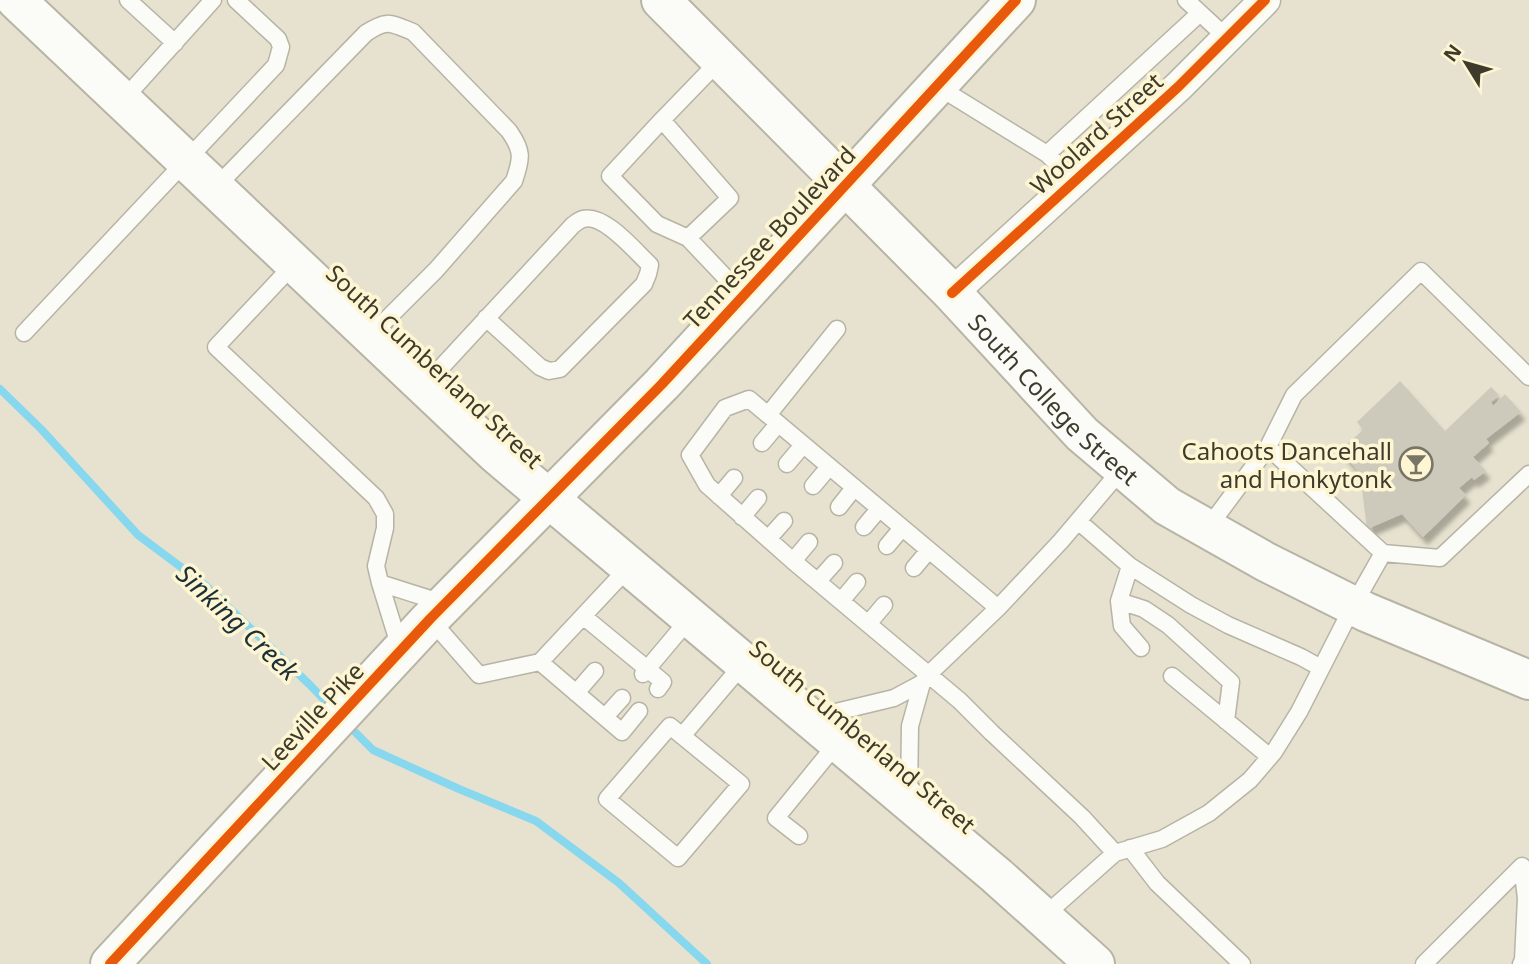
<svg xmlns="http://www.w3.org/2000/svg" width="1529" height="964" font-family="'Noto Sans',sans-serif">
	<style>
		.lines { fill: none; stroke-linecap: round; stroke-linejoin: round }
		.stream { stroke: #87d8ee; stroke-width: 8 }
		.building { fill: #cdcabb; filter: url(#shadow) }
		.lane-casing { stroke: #b8b4a5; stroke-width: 19 }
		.street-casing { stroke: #b8b4a5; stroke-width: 33 }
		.secondary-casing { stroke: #b8b4a5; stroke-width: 42 }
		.primary-casing { stroke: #b8b4a5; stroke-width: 42 }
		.lane { stroke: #fbfbf8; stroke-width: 16 }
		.street { stroke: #fbfbf8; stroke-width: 30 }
		.secondary { stroke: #fbfbf8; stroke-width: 38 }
		.primary { stroke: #fbfbf8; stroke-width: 38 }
		.cycleway-casing { stroke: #fef6d2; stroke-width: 15 }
		.cycleway { stroke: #e8590c; stroke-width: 10 }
		.labels { text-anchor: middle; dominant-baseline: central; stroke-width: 7; stroke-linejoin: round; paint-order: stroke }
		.street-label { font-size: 24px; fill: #3e3b2d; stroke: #fef6d2 }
		.poi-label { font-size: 24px; fill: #3e3b2d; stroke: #fef6d2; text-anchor: end }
		.water-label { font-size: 26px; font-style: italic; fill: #1a2f36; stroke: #fef6d2 }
	</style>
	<defs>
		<filter id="shadow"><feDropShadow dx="4.5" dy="8" stdDeviation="2" flood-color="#0004"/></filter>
	</defs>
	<rect width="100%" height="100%" fill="#e6e2cf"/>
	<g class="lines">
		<path class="stream" d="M0 389 41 429 138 535 205 585 309 684 333 709
			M347 724 373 750 459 789 536 821 619 883 707 964"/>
	</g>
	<path class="building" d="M1400 381 1445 431 1491 387 1499 395 1491 402 1493 406 1505 394 1521 412 1486 439 1489 443 1473 457 1486 471 1474 480 1472 477 1459 488 1466 495 1423 537 1402 514 1367 529 1360 473 1340 450 1363 430 1357 422Z"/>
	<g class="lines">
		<defs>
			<path id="lane" d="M128 0 175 43
				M1186 0 1226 37
				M937 86 1047 154 1075 181
				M122 101 213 0
				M662 120 610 176 657 224 688 238 743 296
				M1047 154 1200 13
				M214 189 366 33C388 19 390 23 413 32L509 131C523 151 522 158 514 181L436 270 370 336
				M688 238 730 198 662 120 720 60
				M294 264 216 347 376 498 385 514V528L376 566 380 583 400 648
				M24 333 276 65 281 47 278 39 236 0
				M424 386 573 225C576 223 579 220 583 219 604 213 635 251 650 265L648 274 644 284 560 369 549 371 540 367 486 318
				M768 415 837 329
				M762 443 778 424
				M1268 447 1294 395 1421 271 1529 377
				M787 464 803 445
				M813 486 829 467
				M719 496 734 478
				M839 507 854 488
				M742 517 758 498
				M1078 521 1130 566 1191 605 1228 625 1301 657 1321 668
				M864 527 879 509
				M768 539 784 521
				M887 546 902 528
				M1383 553 1440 558 1529 474
				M793 561 809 542
				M1130 566 1119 601 1122 626 1141 648
				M914 568 929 550
				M818 581 834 563
				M380 583 443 603
				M841 601 857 582
				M1119 601 1144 609 1168 625 1231 682 1226 721
				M998 608 749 399 725 408 690 455 707 485 793 561 960 701 992 733 1082 817 1115 853
				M583 616 663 682 658 689
				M430 619 479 675 540 662 629 567
				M868 624 884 605
				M540 662 622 732 639 711
				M643 674 690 618
				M1172 676 1270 757
				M576 693 595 671
				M605 717 622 698
				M815 717 894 698 922 683
				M670 726 741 784 678 858 607 799Z
				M682 736 744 663
				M909 798 910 726 922 683 929 674 998 608 1061 541 1122 469
				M799 836 776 818 838 742
				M1130 848 1157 883 1242 964
				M1043 917 1115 853 1162 839 1209 813 1250 780 1274 752 1299 712 1353 606 1383 553 1268 447 1207 529
				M1424 964 1522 866 1526 898 1523 960 1521 964"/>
			<path id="street" d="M952 293 1178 87 1265 0"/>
			<g id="secondary">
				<path id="s1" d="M661 0 952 293 1082 434 1167 506 1266 562 1366 612 1529 680"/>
				<path d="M110 964 430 619 662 384 1016 0"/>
			</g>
			<path id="primary" d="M16 0 496 454 997 876 1095 964"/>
		</defs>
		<use href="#lane" class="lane-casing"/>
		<use href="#street" class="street-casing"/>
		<use href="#secondary" class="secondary-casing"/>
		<use href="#primary" class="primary-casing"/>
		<use href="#lane" class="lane"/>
		<use href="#street" class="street"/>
		<use href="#secondary" class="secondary"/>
		<use href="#primary" class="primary"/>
		<defs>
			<path id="cycleway" d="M952 293 1178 87 1265 0
				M110 964 430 619 662 384 1016 0"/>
		</defs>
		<use href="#cycleway" class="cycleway-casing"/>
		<use href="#cycleway" class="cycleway"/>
	</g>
	<defs>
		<symbol id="bar-ring" viewBox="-11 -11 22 22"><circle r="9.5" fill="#fef6d2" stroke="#797566" stroke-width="1.5"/><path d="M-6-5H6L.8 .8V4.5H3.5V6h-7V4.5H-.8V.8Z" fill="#797566"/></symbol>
	</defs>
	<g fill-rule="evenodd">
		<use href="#bar-ring" x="1397" y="445" width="38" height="38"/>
	</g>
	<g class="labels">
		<g class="street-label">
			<text transform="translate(1096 133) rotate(-42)">Woolard Street</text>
			<text transform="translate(769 237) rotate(-47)">Tennessee Boulevard</text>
			<text transform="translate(435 366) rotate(43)">South Cumberland Street</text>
			<text stroke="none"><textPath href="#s1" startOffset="560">South College Street</textPath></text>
			<text transform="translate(312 716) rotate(-47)">Leeville Pike</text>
			<text transform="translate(863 736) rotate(40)">South Cumberland Street</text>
		</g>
		<g class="poi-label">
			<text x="1392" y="450">Cahoots Dancehall<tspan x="1392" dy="28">and Honkytonk</tspan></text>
		</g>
		<g class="water-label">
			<text transform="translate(238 622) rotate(43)">Sinking Creek</text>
		</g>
	</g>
	<g transform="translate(1466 63) rotate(307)" stroke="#fef6d2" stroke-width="5" paint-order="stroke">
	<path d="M0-5L12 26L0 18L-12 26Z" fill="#3e3b2d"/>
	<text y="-10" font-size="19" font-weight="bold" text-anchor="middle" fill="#3e3b2d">N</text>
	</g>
</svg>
